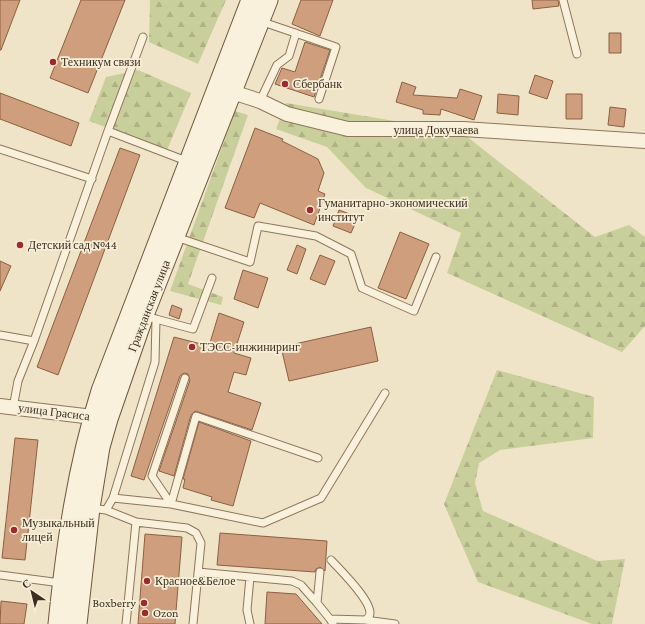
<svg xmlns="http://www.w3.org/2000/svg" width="645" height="624" font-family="'Crimson Pro',serif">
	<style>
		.forest { fill: url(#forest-firs) }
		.building { fill: #cf9f7d; stroke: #8d5f41 }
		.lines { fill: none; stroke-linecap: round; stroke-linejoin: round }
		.service-casing { stroke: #8d765c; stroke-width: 9 }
		.minor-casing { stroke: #8d765c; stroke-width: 16 }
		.secondary-casing { stroke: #6f573f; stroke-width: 21 }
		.service { stroke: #faf1dc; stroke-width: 7 }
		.minor { stroke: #faf1dc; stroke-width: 14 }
		.secondary { stroke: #faf1dc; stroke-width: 19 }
		.poi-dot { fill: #9e2a2b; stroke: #f7eed8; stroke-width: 1.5 }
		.labels { text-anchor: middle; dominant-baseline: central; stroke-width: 3.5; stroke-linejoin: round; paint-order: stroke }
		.poi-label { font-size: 12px; fill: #3d2e20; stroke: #f7eed8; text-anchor: start }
		.street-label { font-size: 12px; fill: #3d2e20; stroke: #f7eed8 }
	</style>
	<defs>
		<pattern id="forest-firs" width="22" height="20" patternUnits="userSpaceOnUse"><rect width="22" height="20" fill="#c9cf9b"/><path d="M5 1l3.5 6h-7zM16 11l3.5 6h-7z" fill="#aeb285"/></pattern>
	</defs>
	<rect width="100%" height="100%" fill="#f0e4c8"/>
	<path class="forest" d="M150 0H226L198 64 149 42Z
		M138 70 191 93 167 150 89 121 106 77Z
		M286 103 461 132 595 237 629 225 645 237V326L622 352 447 273 461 233 366 188 327 147 276 129Z
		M235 111 248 115 188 284 223 297 221 305 170 291Z
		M497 370 594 397 593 438 500 450 479 463 475 483 483 511 597 561 625 559 612 624H592L478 582 444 504Z"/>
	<path class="building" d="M0 0H20L1 50H0Z
		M81 0H125L88 93 50 78Z
		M301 0H333L320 36 292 24Z
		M532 0H558L559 6 533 9Z
		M609 33H621V53H609Z
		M305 42 330 50 314 97 275 84 282 68 295 72Z
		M535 75 553 81 547 99 529 93Z
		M402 82 416 87 413 95 457 98 460 89 482 96 474 120 441 109 440 115 423 114V110L396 102Z
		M0 93 79 123 71 146 0 119Z
		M498 94 519 96 518 115 497 113Z
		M566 94H582V119H566Z
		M610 107 626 109 624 127 608 125Z
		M255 128 283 139 282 141 318 159 324 173 318 191 325 194 314 225 260 203 254 218 225 208Z
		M120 148 140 155 58 375 37 367Z
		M339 210 358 217 351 233 333 226Z
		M400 232 429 244 406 299 378 288Z
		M297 245 306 249 297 274 287 270Z
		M320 255 335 261 325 285 310 279Z
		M0 261 11 266 0 291Z
		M243 270 268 278 258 308 234 299Z
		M172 305 182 309 179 319 169 315Z
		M219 313 244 322 234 353 251 358 246 375 234 372 228 392 261 403 252 430 195 411 191 415 174 476 159 471 190 380 188 374 184 373 180 376 144 480 131 476 174 337 209 346Z
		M371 327 378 361 289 381 281 347Z
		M199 422 251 441 233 506 211 500 212 497 183 488 185 479H183Z
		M15 438 38 440 25 560 2 558Z
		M220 533 327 541 325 571 320 567 316 569 315 572 217 565Z
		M145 534 182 537 175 624H138Z
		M267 592 296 594 322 624H265Z
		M1 601 27 604 24 624H0Z"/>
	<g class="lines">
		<defs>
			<path id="service" d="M563 0 577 54
				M260 21 336 47 319 99
				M260 101 277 65 289 56 296 33
				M108 131 143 37
				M0 149 92 179
				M176 237 250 262 258 226 316 236 351 254 362 288 414 311 436 257
				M152 318 193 329 212 278
				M0 335 34 341
				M185 378 152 476 171 504 263 523 321 498 385 393
				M13 408 18 381 34 341 108 131 189 162
				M113 498 171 504 196 416 318 458
				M91 508 106 510 136 522 187 528 196 533 201 543 193 624
				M106 510 113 498 155 362 156 319
				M331 560C341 571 370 599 370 613 370 617 368 618 365 620L330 619 333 624
				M198 572 292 581 301 585 317 603 320 572
				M0 575 61 583
				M250 577 247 610 250 624
				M317 603 330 619
				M365 620 395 624
				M126 624 136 522"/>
			<path id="minor" d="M232 92 260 101 287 114 348 129H463L645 141
				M0 406 93 417"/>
			<path id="secondary" d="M58 624C66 545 77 467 101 391L251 0
				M77 624 90 508 100 447 108 419 144 315 268 0"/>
		</defs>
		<use href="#service" class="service-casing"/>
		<use href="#minor" class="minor-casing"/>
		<use href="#secondary" class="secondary-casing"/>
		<use href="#service" class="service"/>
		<use href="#minor" class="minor"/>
		<use href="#secondary" class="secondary"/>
	</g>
	<g class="poi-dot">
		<circle cx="53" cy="62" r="4"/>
		<circle cx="285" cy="84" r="4"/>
		<circle cx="310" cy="210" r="4"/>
		<circle cx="20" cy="245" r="4"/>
		<circle cx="192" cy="347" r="4"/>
		<circle cx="14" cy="530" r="4"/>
		<circle cx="147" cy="581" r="4"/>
		<circle cx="144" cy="603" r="4"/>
		<circle cx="145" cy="613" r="4"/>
	</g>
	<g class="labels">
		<g class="poi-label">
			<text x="61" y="62">Техникум связи</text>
			<text x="293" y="84">Сбербанк</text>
			<text x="318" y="203">Гуманитарно-экономический<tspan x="318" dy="14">институт</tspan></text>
			<text x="28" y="245">Детский сад №44</text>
			<text x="200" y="347">ТЭСС-инжиниринг</text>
			<text x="22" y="523">Музыкальный<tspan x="22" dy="14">лицей</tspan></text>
			<text x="155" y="581">Красное&amp;Белое</text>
			<text x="136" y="603" text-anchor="end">Boxberry</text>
			<text x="153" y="613">Ozon</text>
		</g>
		<g class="street-label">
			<text x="436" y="130">улица Докучаева</text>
			<text transform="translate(149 306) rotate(-69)">Гражданская улица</text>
			<text transform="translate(54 412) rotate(7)">улица Грасиса</text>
		</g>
	</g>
	<g transform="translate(32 592) rotate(325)" stroke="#f7eed8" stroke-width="3" paint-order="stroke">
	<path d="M0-3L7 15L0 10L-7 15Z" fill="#3d2e20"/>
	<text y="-6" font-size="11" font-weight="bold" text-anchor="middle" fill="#3d2e20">С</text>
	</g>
</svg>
